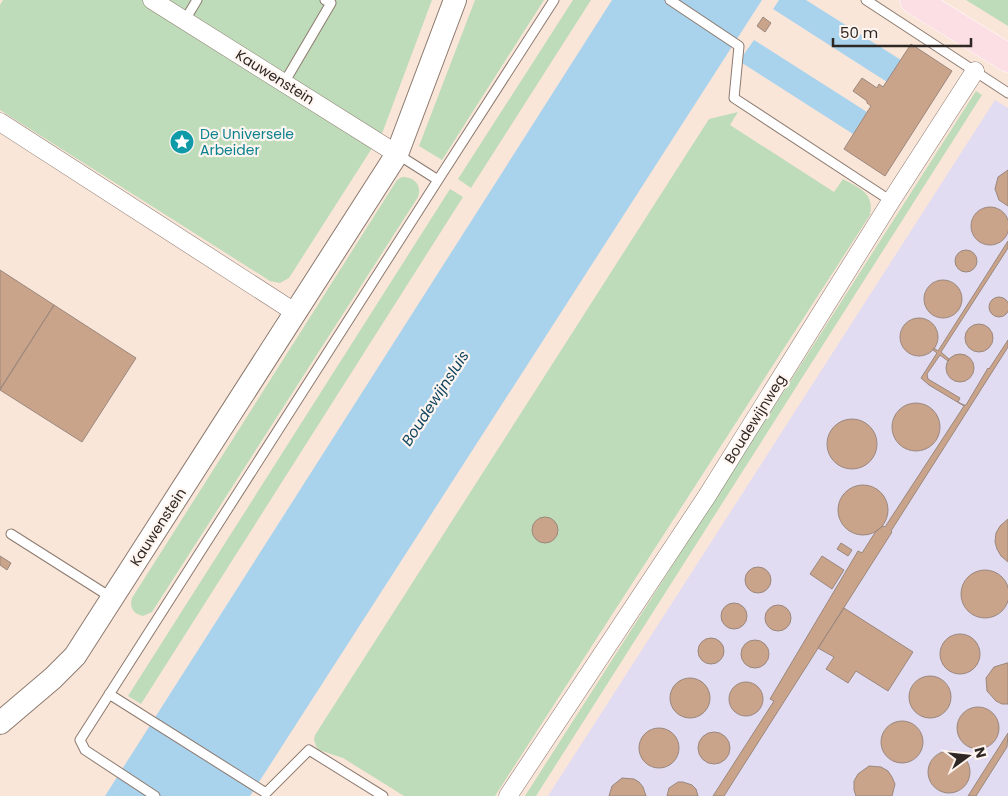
<svg xmlns="http://www.w3.org/2000/svg" width="1008" height="796" font-family="Poppins,sans-serif">
	<style>
		.industrial { fill: #e2dcf2 }
		.green { fill: #bedcb9 }
		.water { fill: #a9d3ed }
		.building { fill: #caa38b; stroke: #9a887d }
		.lines { fill: none; stroke-linecap: round; stroke-linejoin: round }
		.service-casing { stroke: #8c7a6f; stroke-width: 11 }
		.minor-casing { stroke: #8c7a6f; stroke-width: 19 }
		.tertiary-casing { stroke: #8c7a6f; stroke-width: 24 }
		.primary-casing { stroke: #fff; stroke-width: 29 }
		.service { stroke: #fff; stroke-width: 9 }
		.minor { stroke: #fff; stroke-width: 18 }
		.tertiary { stroke: #fff; stroke-width: 22 }
		.primary { stroke: #fcdee5; stroke-width: 28 }
		.labels { text-anchor: middle; dominant-baseline: central; stroke-width: 4.5; stroke-linejoin: round; paint-order: stroke }
		.street-label { font-size: 14px; fill: #2f2723; stroke: #fef5f1 }
		.culture-label { font-size: 14px; fill: #0d838f; stroke: #fef5f1; text-anchor: start }
		.water-label { font-size: 15px; font-style: italic; fill: #124660; stroke: #fef5f1 }
	</style>
	<rect width="100%" height="100%" fill="#fae6d9"/>
	<path class="industrial" d="M995 100 1008 108V796H548Z"/>
	<path class="green" d="M3 0H432L383 131 289 278 280 283 270 281 0 110V5Z
		M475 0H544L442 160 419 146Z
		M573 0H591L471 188 458 179Z
		M966 0H1008V26Z
		M976 91 982 95 536 796H525Z
		M738 112 730 125 834 192 843 179C859 188 875 193 870 215L495 796H404L343 758 319 750 316 746 314 740 315 735 709 119Z
		M402 177C415 177 422 185 418 197L152 612 143 616C134 614 129 608 132 598L397 180Z
		M450 189 463 197 141 704 128 696Z"/>
	<path class="water" d="M612 0H762L250 796H105Z
		M779 0H806L901 60 887 82 773 9Z
		M754 40 867 112 853 134 739 61Z"/>
	<path class="building" d="M763 17 771 23 765 32 757 26Z
		M911 44 952 71 885 176 844 149 871 106 867 103V101L853 91 862 78 877 88 879 84 883 87Z
		M1008 170V206L999 200 995 189 998 177Z
		M971 226a19 19 0 1 1 38 0a19 19 0 1 1-38 0Z
		M1008 241V248L941 352 949 359 948 361 940 355 927 374 928 379 960 398 958 402 964 405H966L988 368 989 369 1008 340V347L891 531 892 532 724 796H713L774 701 770 699 858 551 862 553 876 531 883 526 885 527 964 406 929 385 921 378 937 353 933 350 934 348 938 351Z
		M955 261a11 11 0 1 1 22 0a11 11 0 1 1-22 0Z
		M0 270 54 305 0 389Z
		M924 299a19 19 0 1 1 38 0a19 19 0 1 1-38 0Z
		M989 307a10 10 0 1 1 20 0a10 10 0 1 1-20 0Z
		M54 305 136 358 82 442 0 390Z
		M900 337a19 19 0 1 1 38 0a19 19 0 1 1-38 0Z
		M965 338a14 14 0 1 1 28 0a14 14 0 1 1-28 0Z
		M946 368a14 14 0 1 1 28 0a14 14 0 1 1-28 0Z
		M892 427a24 24 0 1 1 48 0a24 24 0 1 1-48 0Z
		M827 444a25 25 0 1 1 50 0a25 25 0 1 1-50 0Z
		M838 510a25 25 0 1 1 50 0a25 25 0 1 1-50 0Z
		M532 530a13 13 0 1 1 26 0a13 13 0 1 1-26 0Z
		M1008 519V562L1001 556 997 549 995 542 996 533 1000 526Z
		M841 543 852 550 848 556 837 549Z
		M0 556 11 563 7 570 0 565Z
		M822 556 844 570 832 589 810 574Z
		M745 580a13 13 0 1 1 26 0a13 13 0 1 1-26 0Z
		M961 594a24 24 0 1 1 48 0a24 24 0 1 1-48 0Z
		M721 616a13 13 0 1 1 26 0a13 13 0 1 1-26 0Z
		M765 618a13 13 0 1 1 26 0a13 13 0 1 1-26 0Z
		M844 608 913 652 888 691 856 671 848 683 826 669 834 657 818 648Z
		M940 654a20 20 0 1 1 40 0a20 20 0 1 1-40 0Z
		M698 651a13 13 0 1 1 26 0a13 13 0 1 1-26 0Z
		M741 654a14 14 0 1 1 28 0a14 14 0 1 1-28 0Z
		M1007 663H1008V704H1002L996 701 987 691 986 678 994 667Z
		M909 697a21 21 0 1 1 42 0a21 21 0 1 1-42 0Z
		M670 698a20 20 0 1 1 40 0a20 20 0 1 1-40 0Z
		M729 699a17 17 0 1 1 34 0a17 17 0 1 1-34 0Z
		M957 728a21 21 0 1 1 42 0a21 21 0 1 1-42 0Z
		M881 742a21 21 0 1 1 42 0a21 21 0 1 1-42 0Z
		M639 748a20 20 0 1 1 40 0a20 20 0 1 1-40 0Z
		M698 748a16 16 0 1 1 32 0a16 16 0 1 1-32 0Z
		M1008 733 1007 747 976 796H968Z
		M928 772a21 21 0 1 1 42 0a21 21 0 1 1-42 0Z
		M869 766 881 767 888 771 892 777 895 784 892 796H856L854 790V781L858 774Z
		M622 778 634 779 639 782 643 787 646 796H609L612 786Z
		M678 782H683L692 785 696 789 698 796H667L669 788Z"/>
	<g class="lines">
		<defs>
			<path id="service" d="M670 0 739 46 734 98 891 201
				M866 0 1008 93
				M185 20 197 0
				M284 83 331 3 325 0
				M397 154 438 180 554 0
				M11 534 112 598
				M109 694 266 793 309 750 383 796
				M155 796 85 750 80 740 438 180"/>
			<path id="minor" d="M152 0 397 154
				M0 122 296 313
				M508 796 707 496 891 201 975 71"/>
			<path id="tertiary" d="M0 723 53 678 75 656 397 154 455 0"/>
			<path id="primary" d="M914 0 1008 58"/>
		</defs>
		<use href="#service" class="service-casing"/>
		<use href="#minor" class="minor-casing"/>
		<use href="#tertiary" class="tertiary-casing"/>
		<use href="#primary" class="primary-casing"/>
		<use href="#service" class="service"/>
		<use href="#minor" class="minor"/>
		<use href="#tertiary" class="tertiary"/>
		<use href="#primary" class="primary"/>
	</g>
	<defs>
		<symbol id="sight-disc" viewBox="-11 -11 22 22"><circle r="9.5" fill="#0f9aa8" stroke="#fef5f1"/><path d="M0-6L1.8-2.2L6-1.7L2.9 1.2L3.7 5.4L0 3.3L-3.7 5.4L-2.9 1.2L-6-1.7L-1.8-2.2Z" fill="#fff"/></symbol>
	</defs>
	<g fill-rule="evenodd">
		<use href="#sight-disc" x="168" y="128" width="28" height="28"/>
	</g>
	<g class="labels">
		<g class="street-label">
			<text transform="translate(275 77) rotate(32)">Kauwenstein</text>
			<text transform="translate(755 419) rotate(-58)">Boudewijnweg</text>
			<text transform="translate(158 527) rotate(-57)">Kauwenstein</text>
		</g>
		<g class="culture-label">
			<text x="200" y="134">De Universele<tspan x="200" dy="16">Arbeider</tspan></text>
		</g>
		<g class="water-label">
			<text transform="translate(435 398) rotate(-57)">Boudewijnsluis</text>
		</g>
	</g>
	<g transform="translate(968 756) rotate(75)" stroke="#fef5f1" stroke-width="4" paint-order="stroke">
	<path d="M0-4L9 19L0 12L-9 19Z" fill="#2f2723"/>
	<text y="-8" font-size="14" font-weight="bold" text-anchor="middle" fill="#2f2723">N</text>
	</g>
	<path d="M833 38v8h138v-8" fill="none" stroke="#2f2723" stroke-width="2.5"/>
	<text x="840" y="38" font-size="15" fill="#2f2723" stroke="#fef5f1" stroke-width="4" paint-order="stroke">50 m</text>
</svg>
